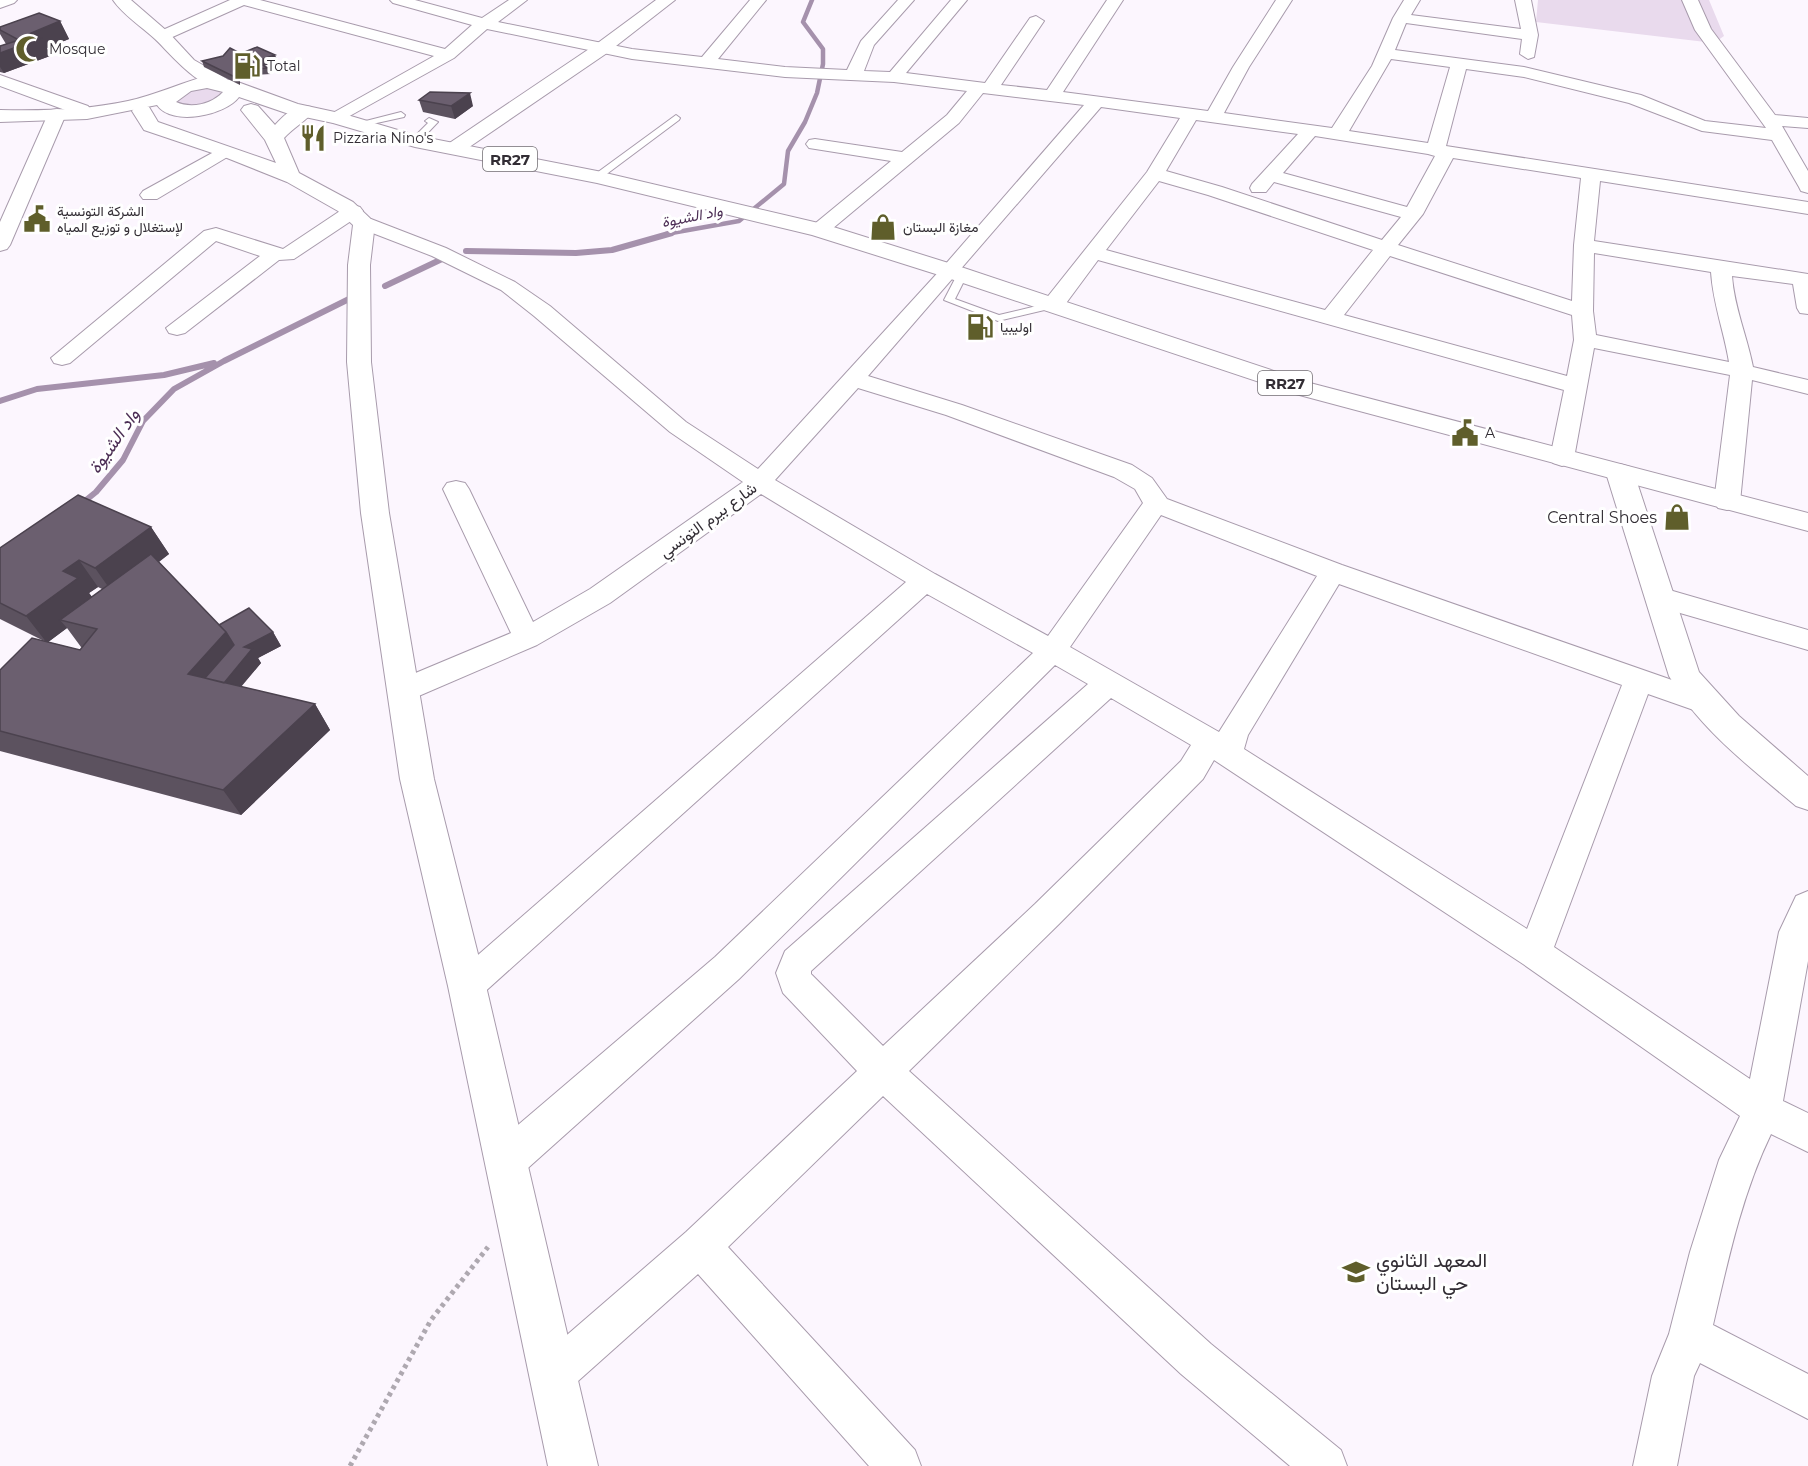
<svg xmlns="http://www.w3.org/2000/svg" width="1808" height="1466" font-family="Montserrat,Vazirmatn,sans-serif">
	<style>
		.green { fill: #e9daed }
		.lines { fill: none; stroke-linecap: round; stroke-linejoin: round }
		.stream-far1 { stroke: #a591ac; stroke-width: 4.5 }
		.stream { stroke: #a591ac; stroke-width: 6 }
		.service-casing { stroke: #a89bac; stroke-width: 2 }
		.minor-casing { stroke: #a89bac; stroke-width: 2 }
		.tertiary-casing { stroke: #a89bac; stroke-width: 2 }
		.primary-casing { stroke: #a89bac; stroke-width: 2 }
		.path { stroke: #aea8b0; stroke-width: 5; stroke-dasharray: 4 4; stroke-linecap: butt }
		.service { fill: #fff; fill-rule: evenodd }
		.minor { fill: #fff; fill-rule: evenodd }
		.tertiary { fill: #fff; fill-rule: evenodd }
		.primary { fill: #fff; fill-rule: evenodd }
		.wall { fill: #5c525f; fill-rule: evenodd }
		.shaded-wall { fill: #4b424e }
		.building { fill: #6b5f6f; stroke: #4b424e; stroke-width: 1.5 }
		.labels { text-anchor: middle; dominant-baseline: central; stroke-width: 6; stroke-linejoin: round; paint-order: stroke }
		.far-poi-label { font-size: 14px; fill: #322d34; stroke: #fff; text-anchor: start }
		.shield { fill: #fff; stroke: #706c71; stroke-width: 1.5 }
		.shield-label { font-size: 15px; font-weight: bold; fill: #322d34 }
		.far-water-label { font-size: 15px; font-style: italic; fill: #4c2e55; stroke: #fff }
		.poi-label { font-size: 16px; fill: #322d34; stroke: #fff; text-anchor: end }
		.street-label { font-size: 16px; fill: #322d34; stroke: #fff }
		.water-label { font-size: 18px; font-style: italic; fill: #4c2e55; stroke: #fff }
		.near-poi-label { font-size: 20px; fill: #322d34; stroke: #fff; text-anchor: start }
	</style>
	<rect width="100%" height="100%" fill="#fcf6fe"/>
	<path class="green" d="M1538 0H1709L1724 36 1714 43 1536 22Z
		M202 88 219 90 221 95C210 105 189 111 177 101L189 91Z"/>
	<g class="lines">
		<path class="stream-far1" d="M666 234 739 221 784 184 788 151 805 122 817 93 823 64V49L803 22 812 0"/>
		<path class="stream" d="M466 251 576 253 612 250 672 233
			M385 286 442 259
			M0 401 37 389 164 375 214 363
			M80 505 96 492 123 460 143 421 174 389 224 361 355 296"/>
		<defs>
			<path id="service" d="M401 112 405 115 404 117 354 128 350 125Z
				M676 115 680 118 679 120 600 179H594V175Z
				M429 118 438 122 418 143H412V139L428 123 425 121Z
				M962 272 967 275 955 299 999 315 1053 302 1058 305 1053 308 998 321 944 300 957 275Z"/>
			<path id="minor" d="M0 0H17L14 3 0 8Z
				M230 0H260L445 49 472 25 393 3 390 0H415L482 18 509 0H527L498 22 632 49 702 57 750 0H766L718 59 785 67 847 70 861 41 898 0H914L874 45 864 71 890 72 951 0H967L906 73 985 83 1030 18 1036 16 1044 21 1001 85 1047 90 1107 0H1123L1063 92 1208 111 1233 67 1276 0H1292L1249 67 1224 113 1332 128 1372 66 1393 18 1404 0H1420L1411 15 1521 29 1515 0H1531L1538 35 1534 57 1528 59 1520 54 1522 39 1406 23 1395 50 1524 67 1641 95 1705 121 1766 128 1695 30 1682 0H1698L1711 29 1775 115 1808 118V128L1782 126 1808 171V193L1801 191 1799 187 1772 140 1702 131 1629 103 1524 77 1466 69 1446 146 1808 202V214L1600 181 1594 241 1808 274V314L1800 313 1797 308 1793 284 1732 276C1734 307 1747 336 1753 367L1808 380V394L1752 380 1740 502 1736 508 1727 510 1718 508 1714 502 1730 375 1594 348 1574 458 1571 463 1562 466 1553 463 1550 458 1564 390 1098 260 1061 310 1053 311 1045 310 1042 305 1045 300 1147 172 1180 118 1101 107 868 376 962 405 1132 465 1152 478 1167 499 1342 565 1715 695 1720 703 1715 711 1705 714 1648 694 1554 947 1750 1079 1779 932 1796 896 1808 891V961L1783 1101 1808 1113V1152L1771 1134C1742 1194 1728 1260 1713 1325L1808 1374V1419L1700 1363 1694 1376 1677 1466H1633L1652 1376 1669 1334 1690 1252 1719 1160 1740 1116 1523 964 1214 760 1203 779 1059 924 909 1071 1211 1344 1341 1450 1347 1466H1290L1181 1374 883 1096 728 1247 915 1450 921 1466H869L698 1274 568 1390 553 1396 538 1390 532 1375 538 1360 686 1232 857 1071 783 993 776 973 785 951 1088 684 1055 665 739 979 519 1176 505 1181 491 1176 486 1162 491 1148 715 957 1033 653 927 594 479 997 467 1002 455 997 449 986 455 975 906 582 761 494 610 603 537 645 414 698 404 701 394 698 389 690 394 682 511 633 443 489 447 483 456 481 465 483 469 489 533 622 590 589 743 482 670 432 534 316 501 290 432 256 357 227 354 223 357 219H371L446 248 515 282 550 306 686 422 758 469 943 267 1084 105 983 93 959 123 826 234H812L809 230 812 226 891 161 809 148 806 144 809 140 815 139 902 152 947 115 967 91 894 82 785 77 632 59 487 29 454 58 337 123 331 122 328 118 331 114 434 56 244 5 168 39 162 41 154 36 156 33ZM1391 59 1450 67 1428 143 1349 131ZM1196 120 1298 134 1252 184 1250 188 1252 192H1266L1274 182 1401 217 1382 240 1222 187 1166 171ZM1315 136 1428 154 1435 156 1407 207 1283 173ZM1453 158 1581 178 1574 245 1572 301 1398 245 1423 214ZM1159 181 1208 195 1373 250 1325 310 1106 250ZM1594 253 1711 272C1713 304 1724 331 1729 362L1596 335 1593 311ZM1390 256 1572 315 1574 340 1567 376 1344 315ZM858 388 946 415 1114 477 1135 489 1143 503 1048 636 935 574 775 480ZM1161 515 1317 576 1219 732 1070 647ZM1339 584 1622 685 1527 929 1244 749 1248 735ZM1111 698 1191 745 1181 761 1035 904 883 1046 811 974V971Z
				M0 75 88 106 91 110 88 114H76L0 86Z
				M57 109 63 110 66 114 10 245 7 249 0 251V222L48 114 51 110Z
				M223 147 229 148 232 152 229 156 157 199H143L140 195 143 191Z
				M353 205 360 207 363 211 360 215 294 259 279 260 185 333 177 335 169 333 166 328 260 256 216 241 70 363 62 365 54 363 51 358 204 231 216 228 283 249 346 207Z
				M1659 587 1808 630V650L1649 604 1645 597 1649 590Z"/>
			<path id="tertiary" d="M113 0H131L168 32 194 60 227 79 229 83 227 87C201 93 171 54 155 39 141 26 123 15 113 0Z
				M656 0H675L607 53 462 152H448L445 148 448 144 595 45Z
				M251 104 258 106 275 125C284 115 296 103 311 107L314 111C306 121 293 128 284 138L299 173 353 202 375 223 370 265 371 362 389 513 434 779 486 986 598 1466H548L448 986 400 779 361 513 347 362 348 265 353 225 338 211 287 182 227 158 144 130 132 111 135 107H149L158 122 276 163 265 140 241 110 244 106Z
				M1620 464 1630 467 1634 473 1699 672 1739 716 1808 776V810L1796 806C1751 768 1698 728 1669 676L1606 473 1610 467Z"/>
			<path id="primary" d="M207 76 235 81 298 104 344 114 418 136 597 171 827 225 958 266 1310 383 1808 513V531L1292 393 942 276 812 235 597 183 415 147 333 123 286 113 239 97C226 115 172 127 157 105L87 119 0 122V110C43 111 86 110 128 101 156 95 180 83 207 76ZM207 88 223 92C212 104 192 109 176 102L191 91Z"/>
		</defs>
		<use href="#service" class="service-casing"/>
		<use href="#minor" class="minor-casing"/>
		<use href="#tertiary" class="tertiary-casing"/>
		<use href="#primary" class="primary-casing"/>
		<path class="path" d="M350 1466 431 1320 488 1247"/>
		<use href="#service" class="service"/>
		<use href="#minor" class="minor"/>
		<use href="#tertiary" class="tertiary"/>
		<use href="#primary" class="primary"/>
	</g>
	<path class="wall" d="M60 21 69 39 47 48 50 56 4 73 0 72V46L6 44 0 34V27Z
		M242 53 278 61 264 66 268 68 271 74 240 76V85L204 67 202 61 243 55Z
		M419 100 473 106 455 119 423 112Z
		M151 527 169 554 159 562 219 625 273 632 281 646 258 658 261 663 241 687 315 704 330 730 241 815 0 751V670L44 641 0 619V548ZM98 587 102 589 92 597 89 593ZM67 628 81 647H82L80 650 48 642Z"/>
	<path class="shaded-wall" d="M60 21 69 39 47 48 50 56 4 73 0 67V53L29 34Z
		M275 55 278 61 260 67 257 61Z
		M238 70 240 76V85L237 78Z
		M470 93 473 106 455 119 451 106Z
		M151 527 169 554 114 595 95 568Z
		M79 560 98 587 89 593 98 605 60 620 67 628 47 643 26 616 63 571Z
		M226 632 243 659 215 692 188 674Z
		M273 632 281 646 258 658 261 663 225 705 216 692 244 647Z
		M315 704 330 730 241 815 223 790Z"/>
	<path class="building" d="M39 13 60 21 29 34 41 38 0 53V46L19 40 0 30V27Z
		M257 47 275 55 257 61 242 53Z
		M230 48 268 68 238 70 237 78 202 61 223 56Z
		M430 92 470 93 451 106 419 100Z
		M78 495 151 527 95 568 79 560 63 571 78 578 26 616 0 603V548Z
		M151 554 226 632 188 674 315 704 223 790 0 731V670L32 638 80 650 97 629 60 620Z
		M249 608 273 632 244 647 252 649 224 683 205 678 234 645 226 632 219 625Z"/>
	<defs>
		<symbol id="mosque-bare" viewBox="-9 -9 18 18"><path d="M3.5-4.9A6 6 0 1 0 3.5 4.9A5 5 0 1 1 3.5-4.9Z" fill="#5f5e2b" stroke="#fff" stroke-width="2.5" paint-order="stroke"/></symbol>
		<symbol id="fuel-bare" viewBox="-9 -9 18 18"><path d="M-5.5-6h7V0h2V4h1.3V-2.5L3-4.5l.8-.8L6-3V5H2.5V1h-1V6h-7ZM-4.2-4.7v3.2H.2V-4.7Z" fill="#5f5e2b" stroke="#fff" stroke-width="2.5" paint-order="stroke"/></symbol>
		<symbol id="restaurant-bare" viewBox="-9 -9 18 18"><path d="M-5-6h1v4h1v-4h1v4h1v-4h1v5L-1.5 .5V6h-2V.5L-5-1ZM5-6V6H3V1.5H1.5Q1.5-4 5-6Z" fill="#5f5e2b" stroke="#fff" stroke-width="2.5" paint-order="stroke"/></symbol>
		<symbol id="civic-bare" viewBox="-9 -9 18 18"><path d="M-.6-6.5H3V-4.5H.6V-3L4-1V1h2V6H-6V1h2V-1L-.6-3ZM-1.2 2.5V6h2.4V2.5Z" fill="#5f5e2b" stroke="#fff" stroke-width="2.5" paint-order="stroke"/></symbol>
		<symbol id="shop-bare" viewBox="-9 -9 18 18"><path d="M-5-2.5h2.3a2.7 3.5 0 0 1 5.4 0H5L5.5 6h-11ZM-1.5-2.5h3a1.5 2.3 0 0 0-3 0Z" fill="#5f5e2b" stroke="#fff" stroke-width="2.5" paint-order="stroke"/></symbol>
		<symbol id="school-bare" viewBox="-9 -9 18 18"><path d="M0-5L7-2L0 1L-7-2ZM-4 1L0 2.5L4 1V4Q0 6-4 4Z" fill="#5f5e2b" stroke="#fff" stroke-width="2.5" paint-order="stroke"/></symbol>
	</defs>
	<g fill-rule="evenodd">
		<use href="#mosque-bare" x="10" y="30" width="38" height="38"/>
		<use href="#fuel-bare" x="228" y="47" width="38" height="38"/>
		<use href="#restaurant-bare" x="294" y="119" width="38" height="38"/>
		<use href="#civic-bare" x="18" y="200" width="38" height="38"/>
		<use href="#shop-bare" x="864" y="208" width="38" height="38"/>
		<use href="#fuel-bare" x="961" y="308" width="38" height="38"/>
		<use href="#civic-bare" x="1446" y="414" width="38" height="38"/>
		<use href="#shop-bare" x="1658" y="498" width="38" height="38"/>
		<use href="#school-bare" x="1337" y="1253" width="38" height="38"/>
	</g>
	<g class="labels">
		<g class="far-poi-label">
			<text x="49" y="49">Mosque</text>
			<text x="267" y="66">Total</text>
			<text x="333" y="138">Pizzaria Nino's</text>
			<text x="57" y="211">الشركة التونسية<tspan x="57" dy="16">لإستغلال و توزيع المياه</tspan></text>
			<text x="903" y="227">مغازة البستان</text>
			<text x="1000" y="327">اوليبيا</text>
			<text x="1485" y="433">A</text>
		</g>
		<g class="shield">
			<rect x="483" y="147" width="54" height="24" rx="4.5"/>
			<rect x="1258" y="371" width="54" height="24" rx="4.5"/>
		</g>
		<g class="shield-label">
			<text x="510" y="159">RR27</text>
			<text x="1285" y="383">RR27</text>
		</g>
		<g class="far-water-label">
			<text transform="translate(692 216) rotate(-11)">واد الشيوة</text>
		</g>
		<g class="poi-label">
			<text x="1657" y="517">Central Shoes</text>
		</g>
		<g class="street-label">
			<text transform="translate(708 520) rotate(-36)">شارع بيرم التونسي</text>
		</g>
		<g class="water-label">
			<text transform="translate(114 441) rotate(-55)">واد الشيوة</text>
		</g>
		<g class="near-poi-label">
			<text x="1376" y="1260">المعهد الثانوي<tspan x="1376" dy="23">حي البستان</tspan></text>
		</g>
	</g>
</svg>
